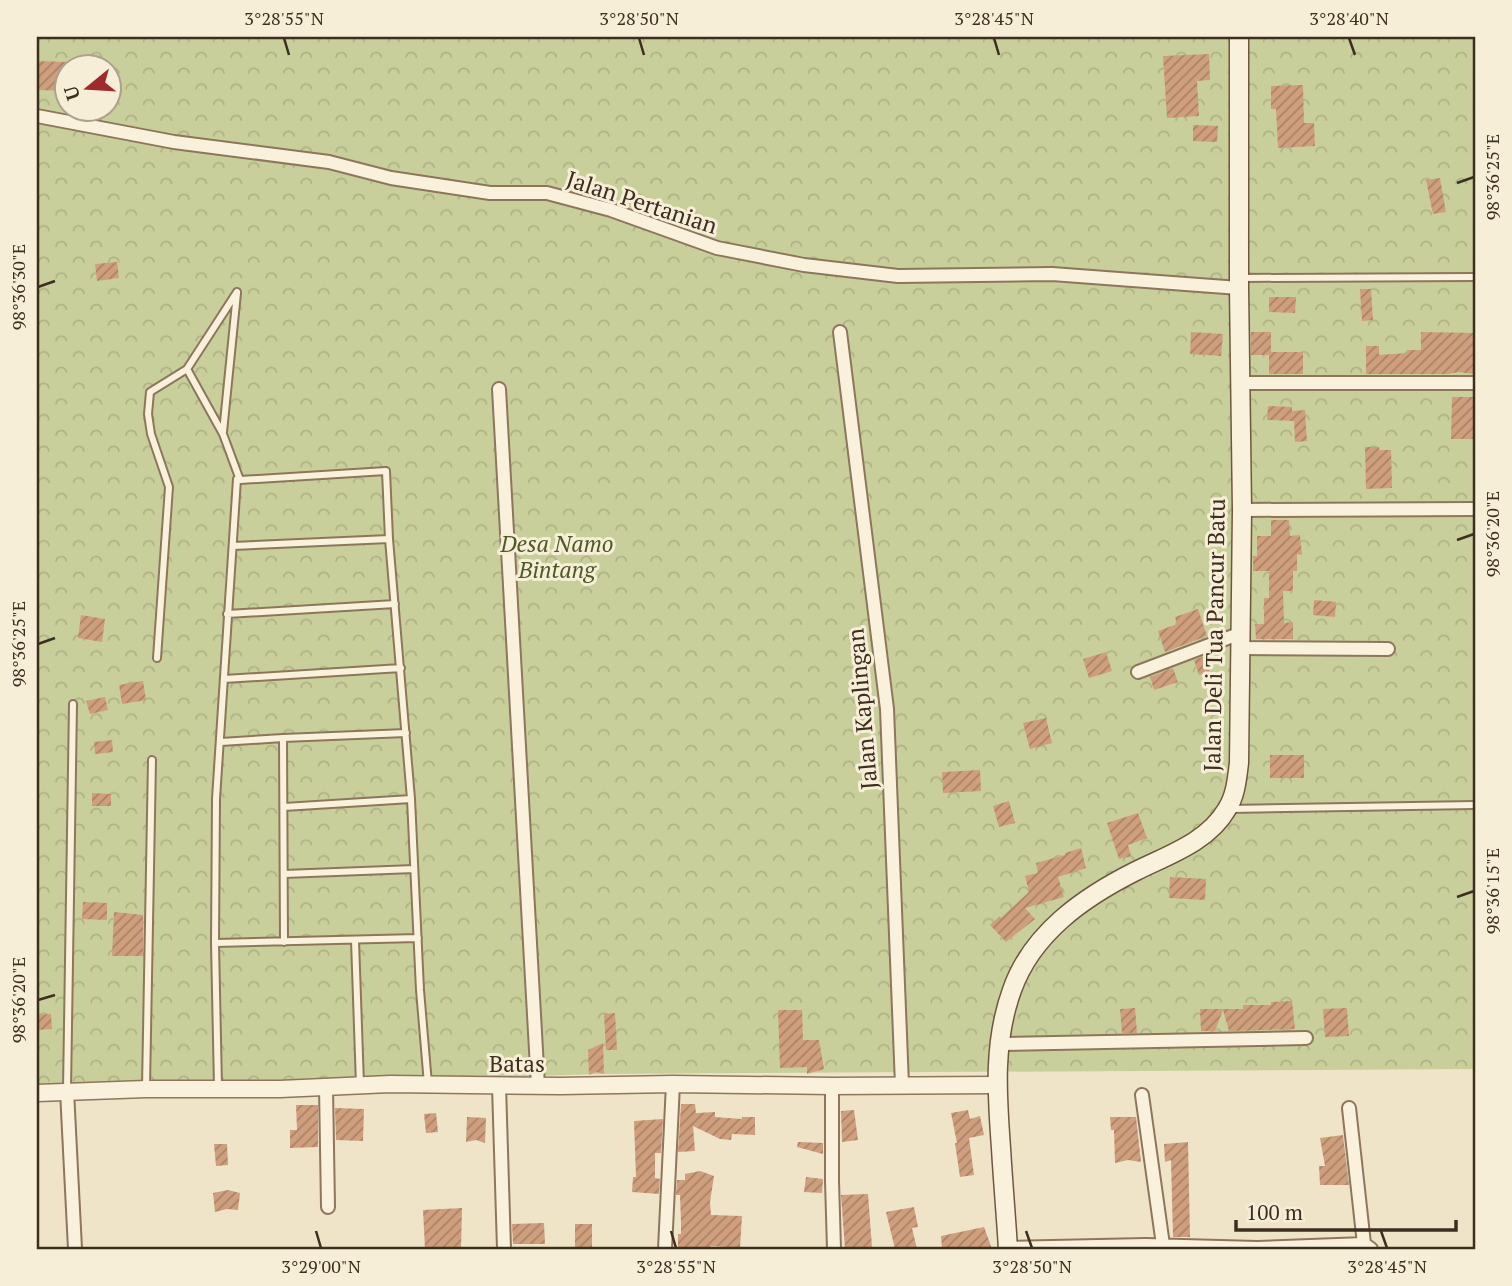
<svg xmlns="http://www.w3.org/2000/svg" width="1512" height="1286" font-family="'PT Serif',serif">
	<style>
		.forest { fill: url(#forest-crowns); fill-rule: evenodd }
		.building { fill: url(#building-hatch) }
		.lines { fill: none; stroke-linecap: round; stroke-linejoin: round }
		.service-casing { stroke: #8d765c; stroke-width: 10 }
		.minor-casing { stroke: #8d765c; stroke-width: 16 }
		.tertiary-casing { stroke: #8d765c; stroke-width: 19 }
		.secondary-casing { stroke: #6f573f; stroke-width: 21 }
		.service { stroke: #faf1dc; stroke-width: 6 }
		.minor { stroke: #faf1dc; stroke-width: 12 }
		.tertiary { stroke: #faf1dc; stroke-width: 16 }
		.secondary { stroke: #faf1dc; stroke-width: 18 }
		.ticks { fill: none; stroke: #3d2e20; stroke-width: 2.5 }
		.labels { text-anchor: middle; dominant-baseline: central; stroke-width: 6; stroke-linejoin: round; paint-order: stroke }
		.street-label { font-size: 23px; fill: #3d2e20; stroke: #f7eed8 }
		.park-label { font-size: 23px; font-style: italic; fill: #4d5a26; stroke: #f7eed8 }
		.neatline { fill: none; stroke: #3d2e20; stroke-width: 2.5 }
		.ticks-label { font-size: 18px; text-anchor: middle; fill: #3d2e20 }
	</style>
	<defs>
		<pattern id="forest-crowns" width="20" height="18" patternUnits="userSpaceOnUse" patternTransform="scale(1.75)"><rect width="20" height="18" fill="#c9cf9b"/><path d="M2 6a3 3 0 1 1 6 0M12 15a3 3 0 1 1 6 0" fill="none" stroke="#aeb285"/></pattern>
		<pattern id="building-hatch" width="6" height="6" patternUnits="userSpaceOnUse" patternTransform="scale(1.75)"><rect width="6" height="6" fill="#cf9f7d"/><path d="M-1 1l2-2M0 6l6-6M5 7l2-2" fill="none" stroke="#a98266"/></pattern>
	</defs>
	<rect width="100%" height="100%" fill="#f0e4c8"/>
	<path class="forest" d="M37 37H1475V1069L604 1074 461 1078H364L37 1088ZM66 66H108V108H66Z"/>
	<path class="building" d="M1209 54 1210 80 1197 81 1199 116 1167 118 1163 56Z
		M37 61 66 62V91L37 90Z
		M1303 85 1304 123H1314L1315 146 1278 148 1276 109H1271V86Z
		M1193 125 1218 126 1217 142 1193 141Z
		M1440 178 1446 212 1433 214 1426 180Z
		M117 262 119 278 97 281 95 264Z
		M1360 289H1371L1373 320 1362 321Z
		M1269 297H1296L1295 313 1269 312Z
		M1191 332 1223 334 1221 356 1190 354Z
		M1251 332H1271V352H1303V374H1269V355H1251Z
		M1421 332 1475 333 1474 374 1458 372 1448 374H1366V346H1379V355L1407 353V350H1421Z
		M1452 397H1474L1473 439H1451Z
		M1268 406 1292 407V411L1305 410 1307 441 1295 442 1294 421 1267 420Z
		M1365 447H1379V450H1391L1392 488 1366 489Z
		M1271 520H1289L1290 536 1300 535 1302 555 1297 554V571H1293V591H1283L1284 623 1293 622V639H1256L1255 624H1264V598H1269V571H1253V556H1257V536H1271Z
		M1314 600 1336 602 1335 617 1313 615Z
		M1198 609 1207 636 1165 652 1158 631 1177 624 1175 617Z
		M81 615 105 619 102 642 78 638Z
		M1106 652 1112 671 1089 678 1083 659Z
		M1205 656 1209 671 1199 675 1194 660Z
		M1173 668 1178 682 1154 690 1150 677Z
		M143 681 146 700 122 704 119 685Z
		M105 697 108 710 90 714 86 701Z
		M1046 718 1052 743 1030 749 1023 723Z
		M112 740 113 752 95 754 94 742Z
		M1270 755H1304V778H1270Z
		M980 770 981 791 943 793 942 772Z
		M92 793 111 794V806H92Z
		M1009 801 1015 823 999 827 993 806Z
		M1138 813 1147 838 1128 845 1131 856 1119 859 1107 823Z
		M1081 848 1086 868 1058 877 1064 897 1025 908 1035 919 1006 942 990 925 1000 916 1001 918 1029 892 1025 876 1038 873 1036 863 1065 855V853Z
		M1170 877 1206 879 1205 900 1169 898Z
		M83 902 107 903V920L82 919Z
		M114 912 143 915V956H112Z
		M1292 1001 1295 1029 1229 1031 1223 1010 1215 1031H1201L1200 1009H1243V1005H1271V1002Z
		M1135 1008 1137 1033H1122L1120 1009Z
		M1347 1008 1349 1036 1325 1037 1323 1009Z
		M778 1010H802L803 1040H819L824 1069 807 1074V1067L780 1068Z
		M615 1013 617 1050H606L604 1014Z
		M51 1014 52 1029 37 1030V1015Z
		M603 1043 604 1074 596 1072 589 1075 588 1050Z
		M681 1104H695L696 1113 715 1112V1117L742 1119V1117H755V1135L732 1134 731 1140 720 1139 693 1126 695 1151 678 1152Z
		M296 1105H318V1147L290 1148V1130H297Z
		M335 1108 364 1109 363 1141 336 1140Z
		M854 1110 858 1140 842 1142 841 1111Z
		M968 1110 970 1119 980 1116 984 1135 969 1138 974 1175 960 1177 955 1143H957L951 1113Z
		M436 1113 438 1132 426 1133 424 1114Z
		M467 1117 486 1118 485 1143 476 1140 466 1142Z
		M1110 1117H1136L1141 1162 1128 1160 1115 1163 1114 1130H1111Z
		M663 1119 661 1153H655V1178L660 1179 659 1194 632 1192 633 1177H636L634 1121Z
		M1343 1135 1349 1185H1320L1319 1166H1325L1320 1138Z
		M798 1142 823 1143V1154L797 1147Z
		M1188 1142 1190 1237H1173L1171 1160 1165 1162 1164 1144Z
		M214 1144H227L228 1165 216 1166Z
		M700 1171 714 1176 710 1202 711 1215 742 1216 740 1248 711 1246V1249H678V1234H681V1222L680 1195H676L677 1180H685V1174Z
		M806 1177 823 1179 822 1193 804 1192Z
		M228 1190 240 1193 238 1210 227 1209 215 1212 213 1193Z
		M868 1194 872 1247 845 1249 841 1195Z
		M914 1207 918 1227 912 1228 917 1249H895L886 1212Z
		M462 1208 461 1249H425L423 1210Z
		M544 1223 545 1244H513L512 1224Z
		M575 1224H592V1249H575Z
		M984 1227 992 1249H942L941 1236Z"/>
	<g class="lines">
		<defs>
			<path id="service" d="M1241 278 1475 277
				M187 369 223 434 240 480 237 479 216 799 215 943 218 1087
				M223 432 237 293
				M240 480 386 471 389 539 411 799 420 990 428 1084
				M233 546 389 539
				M227 614 395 604
				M157 658 169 487 151 434 148 414 150 392 187 369 237 292
				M224 679 401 668
				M283 738 284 942
				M221 742 283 738 406 733
				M284 807 411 799
				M1229 809 1475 805
				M284 874 414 869
				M355 940 360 1085
				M215 943 418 938
				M146 1087 152 760
				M67 1090 73 704"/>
			<path id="minor" d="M37 116 174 142 329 162 391 178 490 193H547L611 210 717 248 804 265 898 276 1052 274 1239 288
				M840 332 887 709 902 1085
				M1240 383H1475
				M499 389 538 1086
				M1242 510 1475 509
				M1240 648 1388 649
				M1138 672 1241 633
				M999 1044 1306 1038
				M499 1086 504 1249
				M832 1086V1181L834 1249
				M326 1087 328 1207
				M67 1091 75 1249
				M1142 1095 1163 1245
				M1349 1108 1364 1244
				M1008 1248 1146 1245 1257 1248 1364 1244 1371 1249
				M665 1249 673 1084"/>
			<path id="tertiary" d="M37 1093 146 1089H280L390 1084 560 1086 673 1084 832 1086 996 1085"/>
			<path id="secondary" d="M1008 1249C1006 1216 1003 1182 1001 1148 997 1094 993 1042 1012 990 1032 933 1084 897 1136 871 1168 855 1208 842 1227 809 1236 795 1237 778 1239 763L1242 510 1239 288V37"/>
		</defs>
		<use href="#service" class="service-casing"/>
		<use href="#minor" class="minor-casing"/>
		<use href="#tertiary" class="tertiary-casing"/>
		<use href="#secondary" class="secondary-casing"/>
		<use href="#service" class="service"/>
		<use href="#minor" class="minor"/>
		<use href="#tertiary" class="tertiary"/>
		<use href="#secondary" class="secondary"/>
	</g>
	<path class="ticks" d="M284 38 289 55M639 38 644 55M994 38 999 55M1349 38 1355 55M1457 183 1474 177M38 287 55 281M1457 540 1474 534M38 644 55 638M1457 897 1474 891M38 1000 55 995M316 1231 321 1248M671 1231 676 1248M1026 1231 1032 1248M1381 1231 1387 1248"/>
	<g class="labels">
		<g class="street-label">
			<text transform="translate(642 202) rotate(18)">Jalan Pertanian</text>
			<text transform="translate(1214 635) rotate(-89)">Jalan Deli Tua Pancur Batu</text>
			<text transform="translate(862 709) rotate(-95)">Jalan Kaplingan</text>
			<text x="517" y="1063">Batas</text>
		</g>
		<g class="park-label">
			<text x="557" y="543">Desa Namo<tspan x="557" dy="26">Bintang</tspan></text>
		</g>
	</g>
	<rect width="1512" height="1286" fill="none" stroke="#f7eed8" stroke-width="77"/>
	<g transform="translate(88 88) rotate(252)"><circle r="33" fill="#f7eed8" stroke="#ada18e" stroke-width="2"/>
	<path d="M0-5L12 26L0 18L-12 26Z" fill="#9e2a2b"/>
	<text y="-10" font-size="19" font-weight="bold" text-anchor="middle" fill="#3d2e20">U</text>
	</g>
	<path d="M1236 1220v10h220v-10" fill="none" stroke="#3d2e20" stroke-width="3.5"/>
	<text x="1246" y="1220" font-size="21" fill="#3d2e20" stroke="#f7eed8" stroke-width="5" paint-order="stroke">100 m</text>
	<rect x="38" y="38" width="1436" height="1210" class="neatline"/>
	<g class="ticks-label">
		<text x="284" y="25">3°28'55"N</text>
		<text x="639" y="25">3°28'50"N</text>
		<text x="994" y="25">3°28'45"N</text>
		<text x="1349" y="25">3°28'40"N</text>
		<text transform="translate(1493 177) rotate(-90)" y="6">98°36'25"E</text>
		<text transform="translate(19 287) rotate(-90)" y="6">98°36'30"E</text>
		<text transform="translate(1493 534) rotate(-90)" y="6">98°36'20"E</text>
		<text transform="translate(19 644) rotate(-90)" y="6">98°36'25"E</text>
		<text transform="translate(1493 891) rotate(-90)" y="6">98°36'15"E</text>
		<text transform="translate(19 1000) rotate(-90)" y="6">98°36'20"E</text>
		<text x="321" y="1273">3°29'00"N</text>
		<text x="676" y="1273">3°28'55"N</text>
		<text x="1032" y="1273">3°28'50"N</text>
		<text x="1387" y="1273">3°28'45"N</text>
	</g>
</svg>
